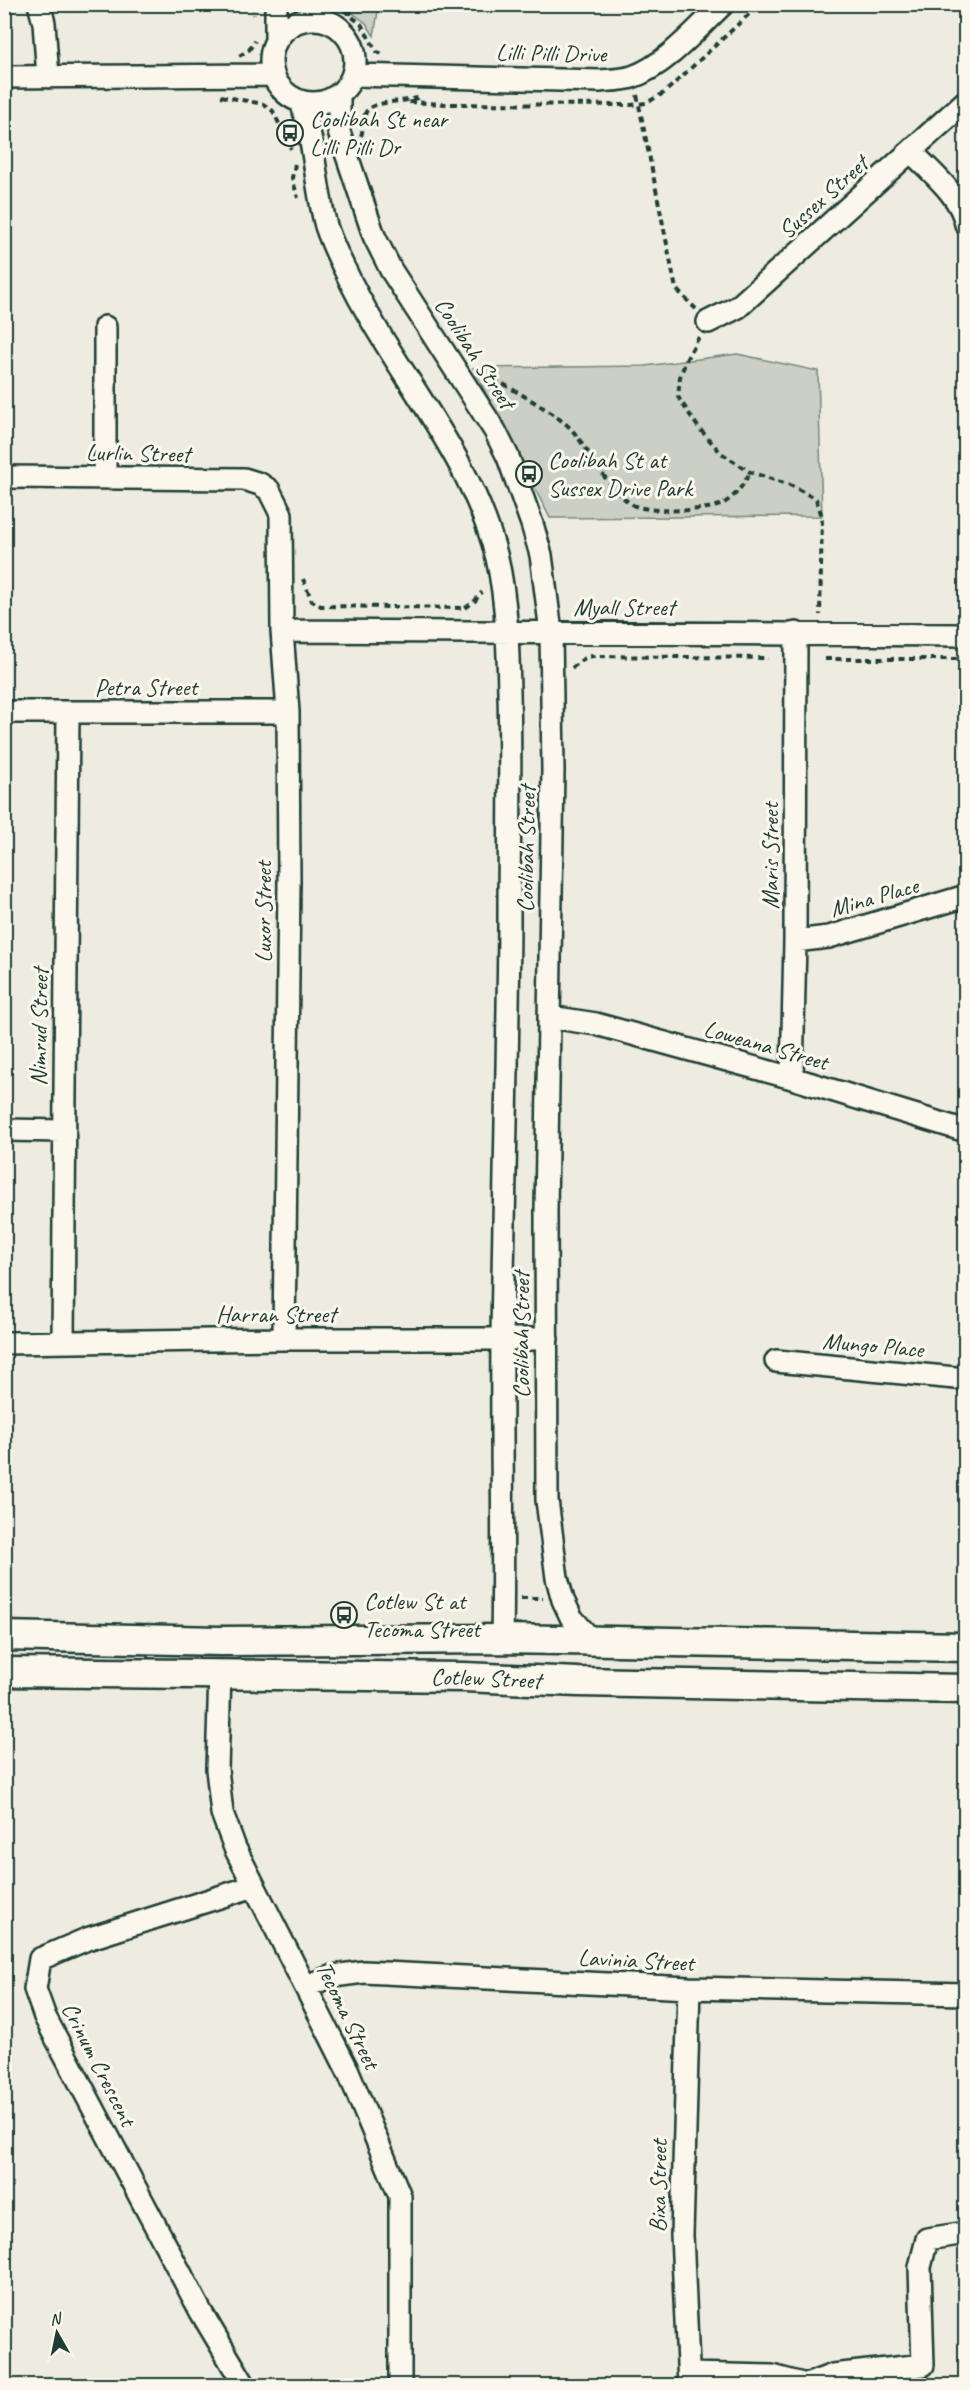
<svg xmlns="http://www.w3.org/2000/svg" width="970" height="2390" font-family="Caveat,sans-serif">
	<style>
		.green { fill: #cbcfc4; stroke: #75867c; stroke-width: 1.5 }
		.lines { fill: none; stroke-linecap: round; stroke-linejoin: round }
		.minor-casing { stroke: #1f3d34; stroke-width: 26 }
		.secondary-casing { stroke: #1f3d34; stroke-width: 33 }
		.path { stroke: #1f3d34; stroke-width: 4; stroke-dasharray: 6 4.5; stroke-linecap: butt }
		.minor { stroke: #fbf7ec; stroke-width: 21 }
		.secondary { stroke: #fbf7ec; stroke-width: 28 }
		.labels { text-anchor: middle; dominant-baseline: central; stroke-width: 6; stroke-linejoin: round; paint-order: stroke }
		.street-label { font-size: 24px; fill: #1f3d34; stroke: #fbf7ec }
		.poi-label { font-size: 24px; fill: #1f3d34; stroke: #fbf7ec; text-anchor: start }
	</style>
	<rect width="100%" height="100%" fill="#eeece1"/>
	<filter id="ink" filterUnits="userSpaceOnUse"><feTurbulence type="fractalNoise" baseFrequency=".0167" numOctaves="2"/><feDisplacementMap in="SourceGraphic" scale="12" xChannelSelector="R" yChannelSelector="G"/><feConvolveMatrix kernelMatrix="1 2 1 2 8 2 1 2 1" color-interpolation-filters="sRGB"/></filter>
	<g filter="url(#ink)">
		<path class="green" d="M342 5H379L374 36 366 23Z
			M737 354 818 371 822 516 550 518 473 368 645 366Z"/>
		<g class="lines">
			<defs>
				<path id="minor" d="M39 4 44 23 48 77
					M271 61a42 42 0 1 1 84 0a42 42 0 1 1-84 0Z
					M276 40V4
					M353 75 600 81C611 80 622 80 632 77 665 66 698 28 723 4
					M4 77 273 75
					M339 94V132L374 236 391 270 495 431 508 457 532 524 541 555 551 632 553 770 546 1211 547 1500 557 1578 563 1600 571 1617 593 1642
					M301 102C315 142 315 185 326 226 331 241 338 256 345 270 391 369 470 450 497 558 507 602 508 647 509 692 511 769 509 846 509 923 508 1061 504 1199 502 1337 501 1438 504 1539 502 1639
					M911 151C930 172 961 195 966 224
					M708 322 738 307 966 101
					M4 477 244 479 260 484 269 490 281 514 282 631 288 712 289 881 284 1339
					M105 478V327
					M282 631 966 635
					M4 712H288
					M795 941 829 937 966 896
					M550 1017 596 1024 792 1078 966 1131
					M792 1078 795 941 796 633
					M4 1130 64 1131
					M63 1342 68 713
					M4 1343 284 1339H547
					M776 1361 966 1379
					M220 1674 217 1769 222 1813 235 1848 348 2071 400 2196V2386
					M306 1986 333 1976 364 1972 689 1988 966 1994
					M689 2374 772 2376 806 2385 833 2375 923 2365 920 2267 927 2239 966 2233
					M245 2386 201 2312 45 2017 35 1989 40 1959 87 1939 254 1886
					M689 2386 682 2235 689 1988"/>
				<g id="secondary">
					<path d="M4 1636 220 1641 502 1639 966 1647"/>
					<path id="s1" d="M4 1672 464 1677 578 1682 966 1689"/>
				</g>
			</defs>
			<use href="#minor" class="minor-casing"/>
			<use href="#secondary" class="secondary-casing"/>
			<path class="path" d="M253 4 254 15
				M336 4 361 24 377 52 383 54
				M350 15 352 4
				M239 56 249 50 255 41
				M637 95 676 289 696 309
				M221 96 263 104 273 111 291 149
				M409 102 446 104 631 105 646 103 664 93 760 4
				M361 136C364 128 362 120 366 112 371 100 406 103 419 97
				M295 164 292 178 298 198
				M699 337 687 358 680 377 678 397 698 427 721 453 750 472 790 485 816 499 822 516 820 615
				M484 380 491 378C510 387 559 415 572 430 592 454 606 488 633 505 647 513 710 512 724 503 736 496 744 484 750 472
				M303 579 312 601 321 606 465 608 474 602 482 592
				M825 659H966
				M572 668 583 659 592 656 768 658
				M521 1598H543"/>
			<use href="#minor" class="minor"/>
			<use href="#secondary" class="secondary"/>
		</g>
	</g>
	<defs>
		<symbol id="bus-ring" viewBox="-11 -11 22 22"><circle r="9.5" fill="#fbf7ec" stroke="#1f3d34" stroke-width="1.5"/><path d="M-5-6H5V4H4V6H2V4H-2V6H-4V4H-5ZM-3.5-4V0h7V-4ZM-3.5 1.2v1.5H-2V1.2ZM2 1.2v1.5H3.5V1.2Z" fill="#1f3d34"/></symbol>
	</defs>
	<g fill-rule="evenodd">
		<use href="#bus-ring" x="275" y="118" width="30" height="30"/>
		<use href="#bus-ring" x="514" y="459" width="30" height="30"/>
		<use href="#bus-ring" x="329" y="1600" width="30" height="30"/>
	</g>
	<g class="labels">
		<g class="street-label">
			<text transform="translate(551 53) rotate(1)">Lilli Pilli Drive</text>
			<text transform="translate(823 197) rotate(-42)">Sussex Street</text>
			<text transform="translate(475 353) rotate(57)">Coolibah Street</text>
			<text transform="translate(138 453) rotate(1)">Lurlin Street</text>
			<text x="624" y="607">Myall Street</text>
			<text x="146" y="687">Petra Street</text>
			<text transform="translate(526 849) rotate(-89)">Coolibah Street</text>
			<text transform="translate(770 856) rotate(-90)">Maris Street</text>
			<text transform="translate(874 897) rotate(-16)">Mina Place</text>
			<text transform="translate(263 912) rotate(-90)">Luxor Street</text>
			<text transform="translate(39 1027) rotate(-89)">Nimrud Street</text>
			<text transform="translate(766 1045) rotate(16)">Loweana Street</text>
			<text x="276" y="1314">Harran Street</text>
			<text transform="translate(521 1335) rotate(-90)">Coolibah Street</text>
			<text transform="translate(873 1345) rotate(5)">Mungo Place</text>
			<text stroke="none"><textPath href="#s1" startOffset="482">Cotlew Street</textPath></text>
			<text transform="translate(636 1960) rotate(3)">Lavinia Street</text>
			<text transform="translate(348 2015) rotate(64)">Tecoma Street</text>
			<text transform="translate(99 2064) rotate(63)">Crinum Crescent</text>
			<text transform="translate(658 2186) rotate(-89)">Bixa Street</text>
		</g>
		<g class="poi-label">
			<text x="310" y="119">Coolibah St near<tspan x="310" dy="28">Lilli Pilli Dr</tspan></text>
			<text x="548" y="460">Coolibah St at<tspan x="548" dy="28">Sussex Drive Park</tspan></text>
			<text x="364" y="1601">Cotlew St at<tspan x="364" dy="28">Tecoma Street</tspan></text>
		</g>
	</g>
	<rect width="970" height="2390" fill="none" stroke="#fbf7ec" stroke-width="24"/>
	<rect x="12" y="12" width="946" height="2366" fill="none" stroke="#1f3d34" stroke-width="2" filter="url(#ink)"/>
	<g transform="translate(57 2333) rotate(351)" stroke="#fbf7ec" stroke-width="4.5" paint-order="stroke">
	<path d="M0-4.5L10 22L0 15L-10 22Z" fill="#1f3d34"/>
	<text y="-9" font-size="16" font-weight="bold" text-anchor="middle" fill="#1f3d34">N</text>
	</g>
</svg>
